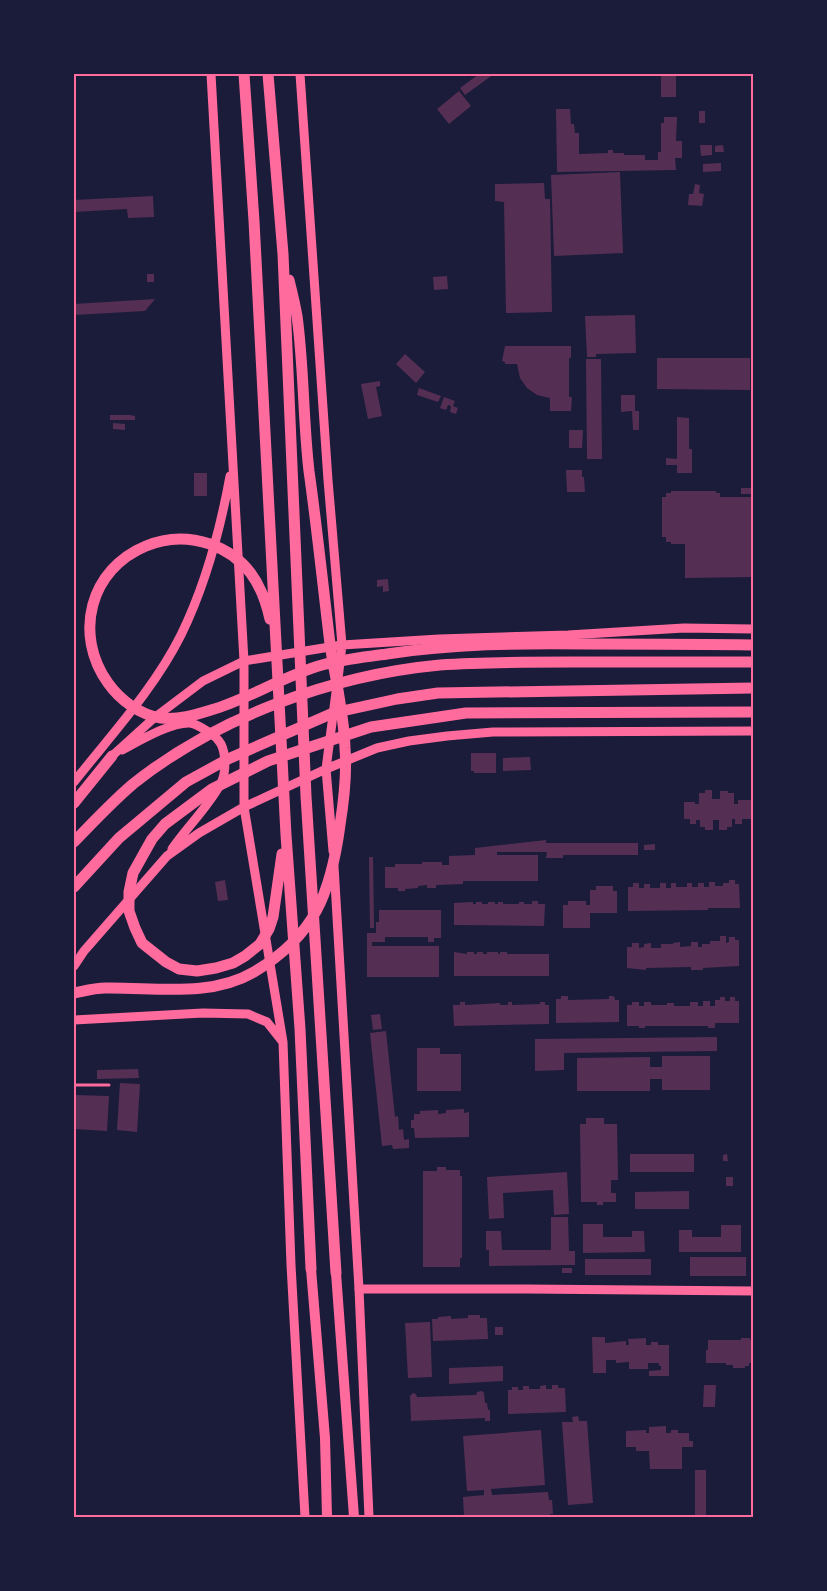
<svg xmlns="http://www.w3.org/2000/svg" width="827" height="1591" font-family="Manrope,sans-serif">
	<style>
		.building { fill: #542f53 }
		.lines { fill: none; stroke-linecap: round; stroke-linejoin: round }
		.service { stroke: #ff6b9d; stroke-width: 3 }
		.tertiary { stroke: #ff6b9d; stroke-width: 9 }
		.secondary { stroke: #ff6b9d; stroke-width: 9 }
		.primary { stroke: #ff6b9d; stroke-width: 10 }
		.trunk { stroke: #ff6b9d; stroke-width: 11 }
		.neatline { fill: none; stroke: #ff6b9d; stroke-width: 2 }
	</style>
	<rect width="100%" height="100%" fill="#1b1b3a"/>
	<path class="building" d="M479 74H494L465 95 460 88Z
		M661 74H676V97H661Z
		M459 91 471 106 449 124 437 109Z
		M556 109H570L571 124H574L575 133H579V154L608 153V150H613V153H624V155H645V160H658V152H661V123H664V117H677L676 141H682V158H675L676 170 557 172Z
		M699 111H705V123H699Z
		M700 145H712V155L701 156Z
		M723 145 724 152H715V146Z
		M721 163V171L703 172V164Z
		M620 172 623 253 554 256 551 175Z
		M544 183 545 199H550L552 312 506 313 504 202 495 201V184Z
		M695 184 700 185 699 193 704 194 702 206 688 205 689 194H693Z
		M153 196 154 217 128 218 127 209 74 212V200Z
		M147 274H154V282H147Z
		M447 276 448 289 434 290 433 277Z
		M155 299 145 311 74 315V304Z
		M635 315 636 353 596 354V357H587L585 316Z
		M505 346H571V358H569V397H572L571 411H550V398L537 395 527 388 520 378 517 364H505V362L502 361Z
		M405 354 425 372 416 383 396 364Z
		M657 358H750V390L657 389Z
		M586 359H601L602 459H587Z
		M380 381V386L376 387 382 416 368 419 361 384Z
		M419 388 441 396 438 402 417 395Z
		M621 395H635V411H639V430H633L632 411 621 412Z
		M444 397 455 401 453 406 458 408 456 414 450 412 451 406 448 405 446 410 440 408Z
		M110 415H130L135 416V420H110Z
		M677 417 689 418V449H692V473H677V465H666V458L677 459Z
		M113 423 125 424V430L113 429Z
		M569 430H583L582 448H569Z
		M566 470H582V477H584L585 492H567Z
		M194 473H207V496H194Z
		M741 488H753V494H741Z
		M671 491H716V493H720V497H751V508H753L752 577 685 578V544H671V542H666V537H662V497H666V493H671Z
		M388 579 389 591 383 592V586L377 587V580Z
		M471 753H496V773H474V771H471Z
		M530 757 531 770 503 771V758Z
		M705 790H712V799H720V791H728V793H734V804H738V800H753V819H742V824H735V819H732V827H727V830H719V820H713V830H705V827H700V820H696V824H690V819H684V802H695V804H699V793H705Z
		M546 840V843H638V855H563V858H546L547 852H497V855H538V881H463V884L436 885V888H427V885L418 886V888L405 889V891H398V888H385V867H395V864H422V862H442V865H449V856L475 855V848Z
		M655 844V850H644V845Z
		M369 857H373L374 928H370Z
		M225 880 228 900 218 901 215 882Z
		M729 880H735V884H739L740 908H708V910L628 911V887H633V883H639V888H644V884H650V888H660V883H666V888H671V883H676V887H687V883H692V887H698V883H704V887H709V882H715V886H723V883H729Z
		M596 886H613V891H617V913H590V928H563V905H568V901H586V905H590V890H596Z
		M532 901H538V904H545L544 926 454 925V903L473 902V904H476V902H482V904H488V902H495V904H498V902H503V904H519V902H524V904H532Z
		M379 910H441V938H434V942H428V937H385V942H372V946H439V977H367V933H376V922H379Z
		M720 936H726V943L729 942V937H735V940H739V966L703 968V970H691V967L646 968V970L627 968V947H632V943H639V948L644 947V944L651 943V948H661V944H673V943L680 942V947L691 946V942H698V947H702V944H710V941H720Z
		M454 952 467 954V952H474V954H477V952H483V954H487V952H498V954H500V952H507V954H549V976H454Z
		M561 996H568V1000L609 999V996H614L615 1000H619V1022L556 1023V999H561Z
		M720 997H725V1001H730V997H735V1001H739V1023H715V1028H708V1026H645V1028H639V1026H627V1005H632V1002H639V1006H644V1002H651V1005H667V1003H674V1006H690V1002H698V1006H703V1001H710V1006H715V1000H720Z
		M460 1002H465V1005L500 1003V1005H508V1002H512V1005L540 1004V1002H545V1005H549V1024L454 1026 453 1005H460Z
		M380 1014 382 1029 373 1030 371 1015Z
		M386 1031 395 1117 398 1116 399 1130 403 1129 404 1140 409 1139V1148L393 1149 392 1145 382 1146 370 1033Z
		M717 1037V1051L564 1053V1070L535 1071V1039Z
		M417 1048H440V1054H461V1091H417Z
		M662 1056H710V1090H662V1079H650V1091H577V1058L650 1057V1067H662Z
		M138 1069 139 1078 97 1079V1070Z
		M120 1083 140 1084 137 1132 117 1130Z
		M74 1095 109 1096 107 1131 74 1129Z
		M464 1109V1113L469 1112V1137L415 1138 414 1128H411V1120H414V1114H420V1111L438 1110V1114L446 1113V1110Z
		M586 1118H604V1124H617L618 1180H611V1193H616V1202H603V1205H597V1202H581L580 1124H586Z
		M630 1154H694V1172H630Z
		M727 1154 728 1161H723V1155Z
		M437 1167H446V1170H460V1176H462V1258H460V1267H423V1171H437Z
		M567 1172 569 1214 554 1215 553 1190 503 1193 504 1218 489 1219 487 1177Z
		M726 1177H733V1186H726Z
		M689 1191V1209H635V1192Z
		M551 1217H568L569 1251H575V1265L489 1266V1250H486V1231H501L502 1250H551Z
		M583 1224H603V1237H632V1231H644L645 1252 583 1253Z
		M721 1225H741V1252H679V1230H692V1237H721Z
		M690 1257H746V1276H690Z
		M585 1259H651V1275H585Z
		M562 1268H572V1273H562Z
		M468 1315H480V1318H487L488 1339 433 1341 432 1319H438V1317L451 1316V1319L468 1318Z
		M430 1322 432 1377 408 1378 405 1323Z
		M495 1327H503V1335H495Z
		M592 1337H605V1343L626 1341V1345H629L628 1339 646 1338V1345H651V1342H658V1345H669V1376H649V1371L661 1370V1366H659V1363H648V1369H629V1362L616 1363V1360H606V1373H593Z
		M741 1338H750V1340H753V1363H749V1366H745V1368H733V1365H726V1363H706V1350H708V1340H741Z
		M503 1366V1381L449 1384V1368Z
		M546 1385V1389H552V1385H558V1388H565L566 1412 508 1414V1390H512V1387H518V1390H523V1386H529V1389H540V1386Z
		M704 1385H716L715 1407H703Z
		M482 1391 484 1393 485 1403H487L488 1410H490V1421H485V1418L411 1421 410 1396 413 1393 416 1394 417 1397H420L476 1395 477 1392Z
		M578 1416 579 1421H587L593 1503 568 1505 562 1422H573L572 1417Z
		M666 1426V1433H671V1430H678V1433H689V1441H693V1447H682V1469H650L649 1451H636V1447H626V1431L646 1430V1433H649V1427Z
		M541 1430 545 1485 491 1489 492 1495 548 1492 549 1500H552L553 1514H550V1517H464L463 1497 484 1495V1490L467 1491 463 1436Z
		M695 1470H706V1517H695Z"/>
	<g class="lines">
		<path class="service" d="M74 1085H109"/>
		<path class="tertiary" d="M359 1289H527L753 1291"/>
		<path class="secondary" d="M211 74 244 661V807L283 1042 291 1265 305 1517
			M300 74 328 480 342 645 338 679
			M122 750C139 741 171 722 190 723 197 724 204 729 210 733 215 736 218 739 221 744 226 754 226 771 222 781 211 804 186 828 172 849
			M112 756 154 718 203 681 244 661 342 645 439 639 568 635 684 628 753 629
			M74 782C111 735 154 689 181 635 206 584 220 531 230 476
			M333 851 326 769 336 692
			M334 866 359 1289 369 1517
			M74 966 84 951 167 856 199 833 244 807 326 769 377 748 409 741 447 736 493 732 753 731
			M74 1020 203 1013 248 1014 267 1022 282 1041"/>
		<path class="primary" d="M311 1269 325 1438 327 1517
			M336 1273 354 1517"/>
		<path class="trunk" d="M244 74 254 221 286 835 300 1029 311 1269
			M268 74 283 254 306 796 336 1273
			M270 619C262 583 246 557 210 544 189 537 167 537 146 546 90 569 73 634 108 683 120 700 140 715 161 718 178 720 195 715 211 710 249 699 283 676 322 665 343 659 366 657 387 654 453 644 520 643 587 644 643 644 698 644 753 645
			M74 803 112 756
			M74 842C93 822 112 802 133 784 217 717 333 675 440 665 484 662 528 662 572 662 632 662 693 662 753 662
			M282 854 273 917 269 929 260 944 245 956 233 963 216 968 197 971 179 969 166 962 142 943 135 928 129 911V892L133 873 152 839 165 824 212 789 268 761 371 727 466 713 753 712
			M74 887 119 838 186 782 228 759 333 713 397 699 438 693 753 688
			M74 993C84 991 95 988 105 988 154 987 210 998 254 972 315 936 331 893 340 825 344 800 347 773 345 748 344 713 335 678 330 644 323 586 317 528 309 471 303 420 304 367 297 316 295 304 292 292 289 280"/>
	</g>
	<rect width="827" height="1591" fill="none" stroke="#1b1b3a" stroke-width="150"/>
	<rect x="75" y="75" width="677" height="1441" class="neatline"/>
</svg>
